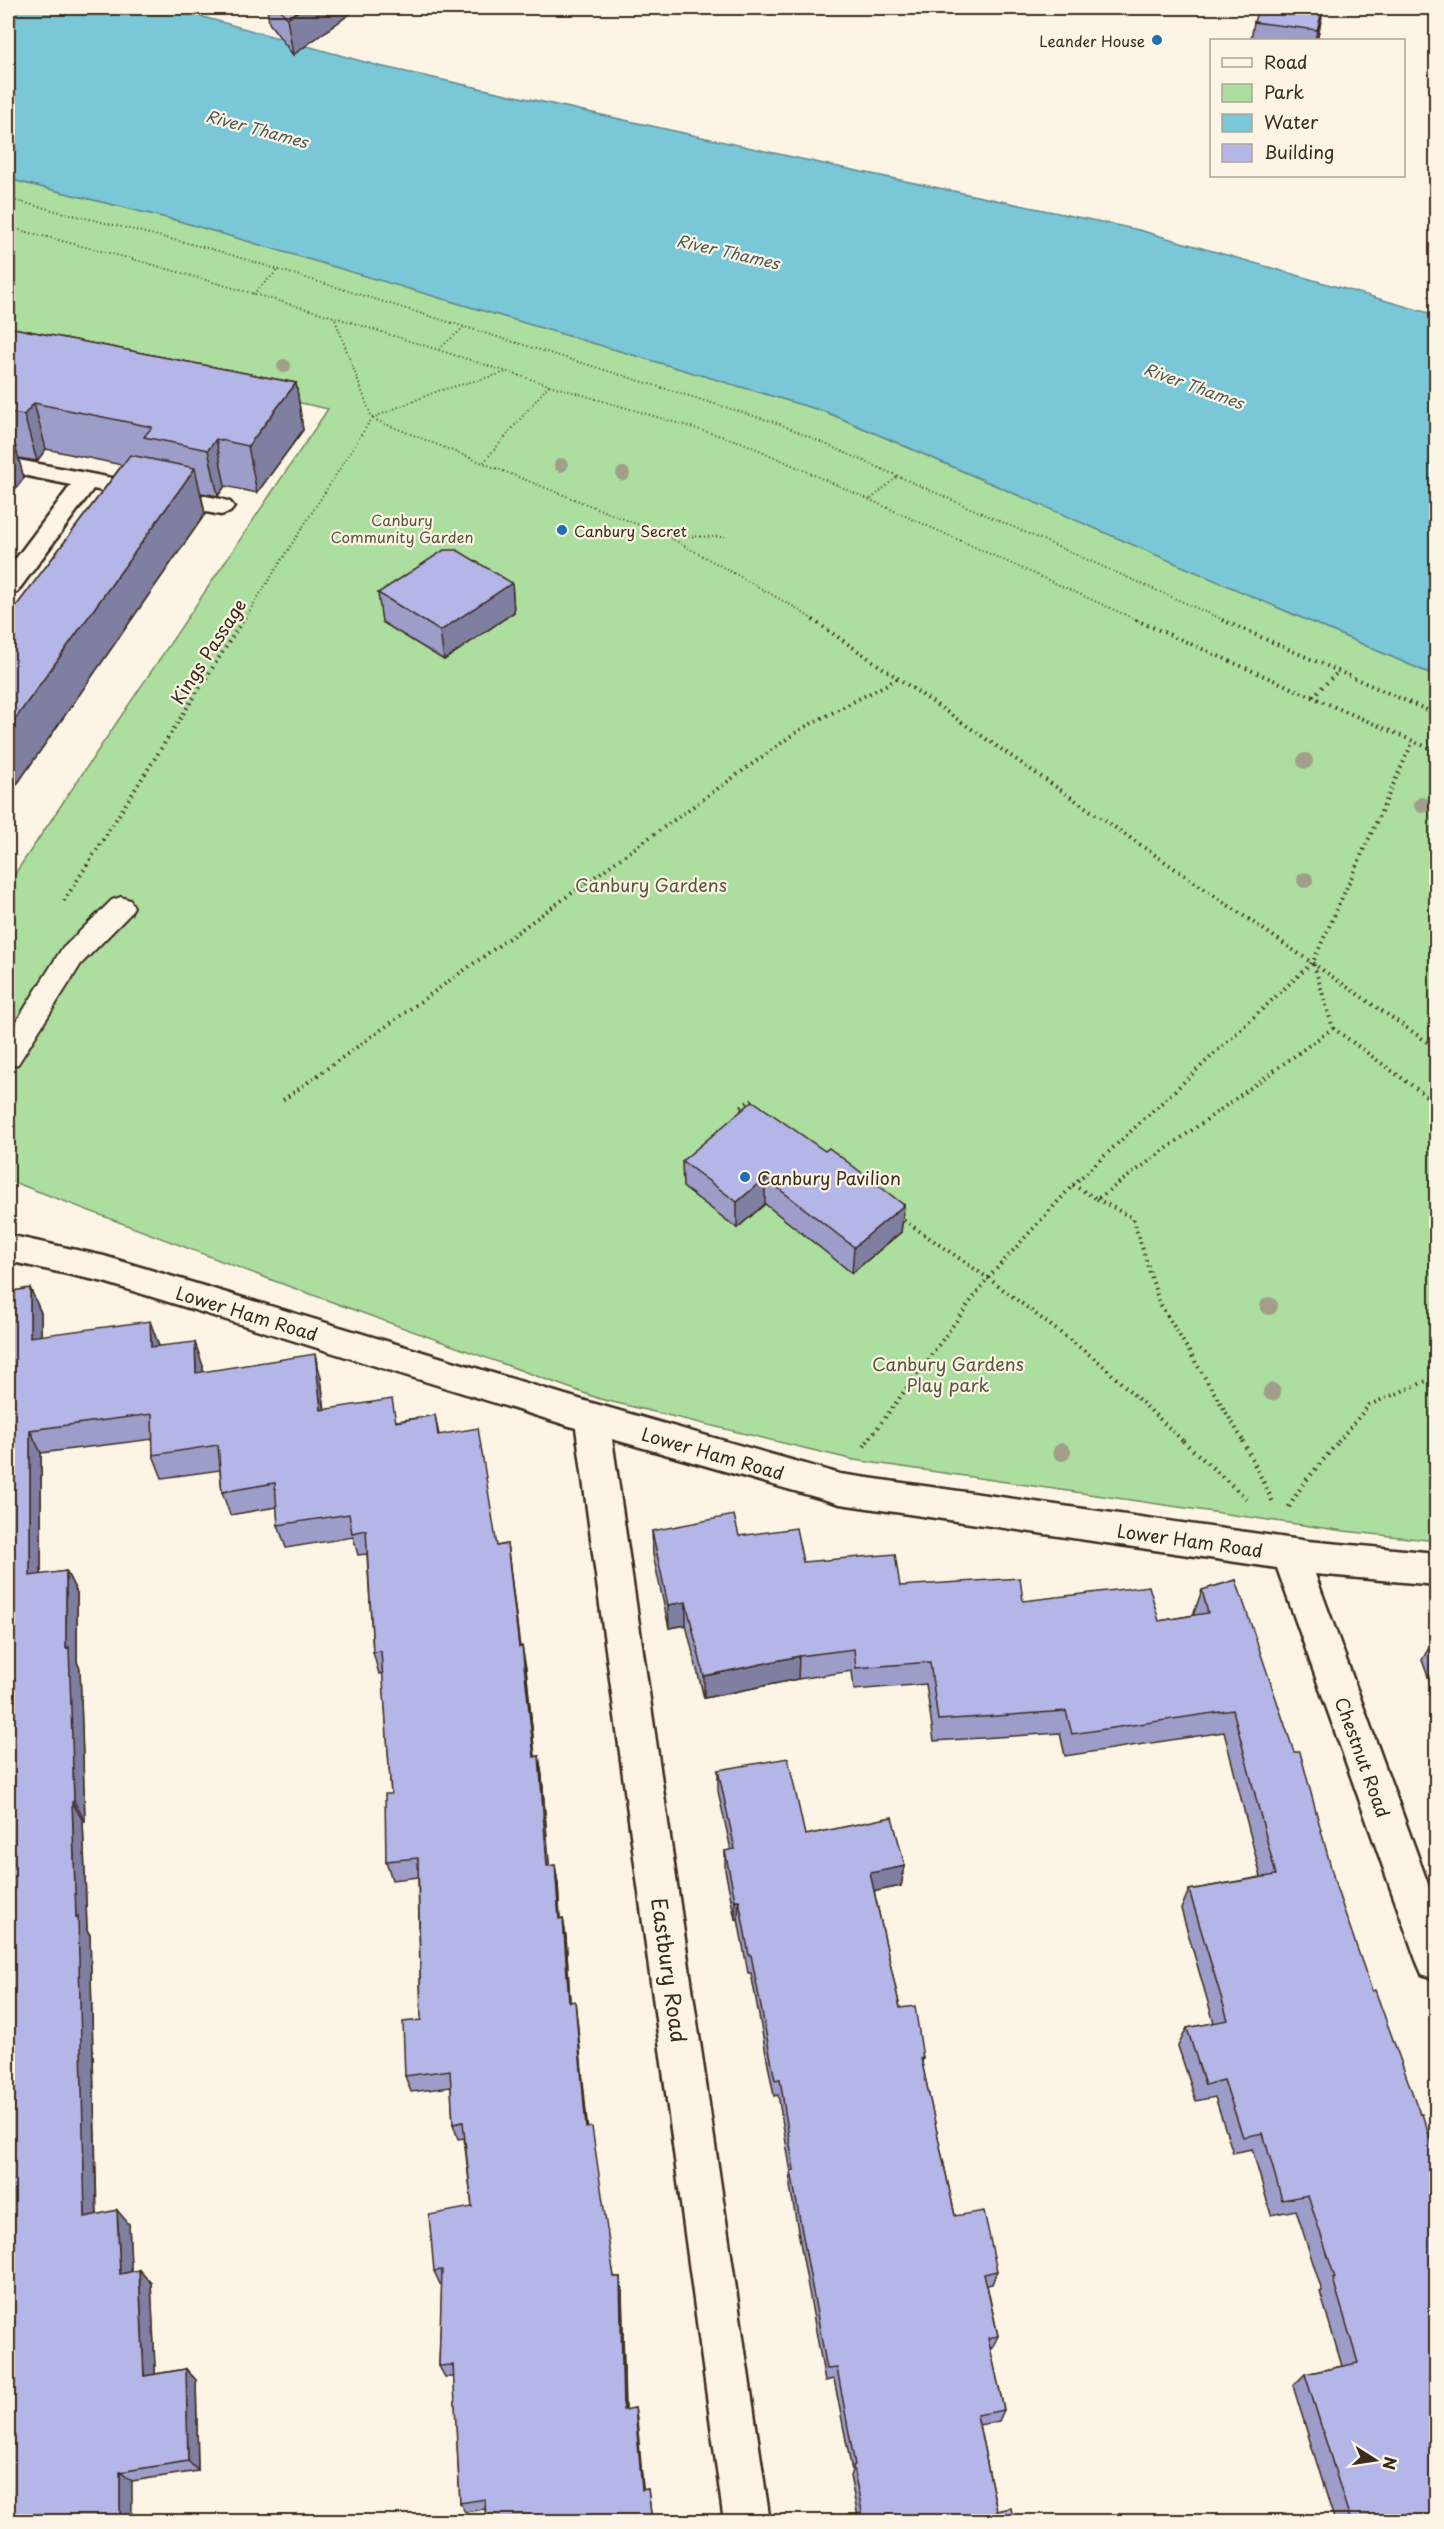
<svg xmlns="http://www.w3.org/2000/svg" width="1444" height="2529" font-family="'Playpen Sans',sans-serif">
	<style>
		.green { fill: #acde9f; stroke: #74845e; stroke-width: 1.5 }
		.water { fill: #79c7d7; stroke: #60888d; stroke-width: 1.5 }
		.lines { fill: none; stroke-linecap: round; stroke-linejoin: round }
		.service-casing { stroke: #3b2a1e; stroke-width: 4 }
		.minor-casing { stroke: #3b2a1e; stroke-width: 5 }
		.path-far2 { stroke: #3b2a1e; stroke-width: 2; stroke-dasharray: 1 3; stroke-linecap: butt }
		.path-far1 { stroke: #3b2a1e; stroke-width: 4; stroke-dasharray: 1.5 4.5; stroke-linecap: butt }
		.path { stroke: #3b2a1e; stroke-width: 4.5; stroke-dasharray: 1.5 5; stroke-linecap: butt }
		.service { fill: #fcf5e5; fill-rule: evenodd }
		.minor { fill: #fcf5e5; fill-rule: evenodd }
		.tree { fill: #a19e89 }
		.wall { fill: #9c9dc8; stroke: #3b2a1e; stroke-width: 1.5 }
		.shaded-wall { fill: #7f7fa2; stroke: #3b2a1e; stroke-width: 1.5 }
		.building { fill: #b5b6e8; stroke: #3b2a1e; stroke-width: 1.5 }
		.poi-dot { fill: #1f6fb2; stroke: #fcf5e5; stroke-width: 2 }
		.labels { text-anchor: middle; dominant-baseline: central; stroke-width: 4.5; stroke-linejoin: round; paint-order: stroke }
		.far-poi-label { font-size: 15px; fill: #3b2a1e; stroke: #fcf5e5; text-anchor: end }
		.far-park-label { font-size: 15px; fill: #57573e; stroke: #fcf5e5 }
		.far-water-label { font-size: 16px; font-style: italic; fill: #4e5956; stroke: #fcf5e5 }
		.street-label { font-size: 18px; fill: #3b2a1e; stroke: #fcf5e5 }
		.park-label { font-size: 18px; fill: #57573e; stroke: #fcf5e5 }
		.poi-label { font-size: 18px; fill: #3b2a1e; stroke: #fcf5e5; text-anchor: start }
		.near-street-label { font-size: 21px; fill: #3b2a1e; stroke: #fcf5e5 }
	</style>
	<rect width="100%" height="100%" fill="#fcf5e5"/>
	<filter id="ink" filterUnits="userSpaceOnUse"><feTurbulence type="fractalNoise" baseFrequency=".0167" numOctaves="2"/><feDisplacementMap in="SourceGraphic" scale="12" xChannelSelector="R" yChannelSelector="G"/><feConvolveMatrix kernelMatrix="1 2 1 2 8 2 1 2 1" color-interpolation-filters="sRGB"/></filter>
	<g filter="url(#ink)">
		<path class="green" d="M8 179 179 221 826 412 1436 676V1541L1344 1531 854 1460 600 1399 277 1282 8 1180V884L328 409 8 339Z"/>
		<path class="water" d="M8 8H171L379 66 824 164 1139 230 1436 315V676L826 412 179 221 8 179Z"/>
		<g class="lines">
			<defs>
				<path id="service" d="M121 897 130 900 134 907 130 914 81 964 18 1064 8 1067V1035L61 950 112 900Z"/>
				<path id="minor" d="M8 458 221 499 230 502 234 507 230 512 221 515 93 489 17 592 8 594V569L71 485 8 472Z
					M8 1235 104 1256 592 1403 840 1474 1308 1541 1436 1553V1585L1315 1574 1436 1906V1980L1422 1974 1416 1960 1277 1568 840 1504 612 1439 770 2522H724L576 1428 104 1282 8 1261Z"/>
			</defs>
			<use href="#service" class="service-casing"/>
			<use href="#minor" class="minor-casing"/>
			<path class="path-far2" d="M8 199 215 250 780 424 1226 621
				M8 227 147 263 334 317 549 385 741 442 1139 621
				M253 294 278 270
				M439 349 464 327
				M549 385 483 463 667 536 796 608 815 621
				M372 418 438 391 507 372
				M373 419 483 463
				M871 499 898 476
				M668 536 727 537
				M243 621 372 418 334 317"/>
			<path class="path-far1" d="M813 620 1436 1048
				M1136 620 1436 751
				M1222 620 1436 714
				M1313 696 1338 672
				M64 901 243 620
				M1333 1028 1436 1103
				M283 1100 801 729 899 678
				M747 1113 739 1108 753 1099
				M1073 1185 1097 1199 1333 1028 1313 962
				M1097 1199 1133 1218 1159 1302 1244 1442
				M899 1217 988 1278 1099 1362 1184 1442
				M867 1442 988 1278 1073 1185 1313 962 1413 741
				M1338 1442 1369 1405 1436 1377"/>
			<path class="path" d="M1183 1441 1249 1501
				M1243 1441 1274 1504
				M864 1446 868 1441
				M1289 1507 1303 1484 1339 1441"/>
			<use href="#service" class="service"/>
			<use href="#minor" class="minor"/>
		</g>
		<g class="tree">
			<circle cx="284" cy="366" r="7"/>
			<circle cx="561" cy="465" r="7"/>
			<circle cx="623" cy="474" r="7"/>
			<circle cx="1305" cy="761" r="8"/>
			<circle cx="1422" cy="805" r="8"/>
			<circle cx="1305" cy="880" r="8"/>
			<circle cx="1269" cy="1306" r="9"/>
			<circle cx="1272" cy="1392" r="9"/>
			<circle cx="1062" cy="1452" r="9"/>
		</g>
		<path class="wall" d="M267 8H358L293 55 269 23Z
			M1254 22 1320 26 1317 40H1251Z
			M8 327 296 383 303 430 257 493 225 486 218 496 201 493 205 514 8 797V617L122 465 46 449 37 461 18 458 24 478 8 498Z
			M512 583 514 612 444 660 382 622 378 593Z
			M825 1151 904 1205 901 1232 852 1273 765 1204 737 1228 683 1187 682 1161Z
			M30 1288 41 1313V1336L159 1346 203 1366V1372L321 1378 325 1410 397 1421 435 1415 439 1435 497 1546 507 1544 520 1647 526 1668 535 1757 539 1756 542 1776 549 1866 555 1865 558 1884 560 1919 563 1918 566 1937 570 2002 577 2019 587 2128 614 2277H620L622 2290 625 2410 635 2408 643 2490 648 2489 652 2522H486L485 2509 465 2512 460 2503 454 2377H445L439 2366 442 2284H440L434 2271 472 2207 464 2138 458 2139 453 2124 451 2087 411 2092 405 2076 421 2020 418 1877 392 1880 386 1861 391 1794 383 1673 379 1674 373 1652 367 1554 358 1555 353 1537 286 1548 278 1525 277 1507 230 1515 222 1492 220 1470 162 1478 153 1455V1439L41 1453V1575L66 1571 77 1593V1662L80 1669 85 1821H83L87 1930 90 1935 97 2215 129 2224 131 2272 139 2270 151 2283 155 2374 186 2369 196 2380 198 2471 132 2481 8 2522Z
			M652 1531 739 1536 803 1562 900 1586 1023 1601 1159 1621 1194 1615V1613L1202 1590 1236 1580 1437 2522H1335L1293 2386 1305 2374 1342 2366 1320 2292 1322 2291 1296 2210 1271 2215 1252 2149 1233 2153 1215 2097 1196 2101 1178 2046 1187 2028 1214 2023 1181 1909 1189 1890 1261 1877 1224 1732 1065 1756 1060 1733 934 1741 926 1684 854 1690 852 1671 798 1679 704 1698 686 1625 669 1628 653 1555Z
			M1435 1637H1437V1702L1422 1660Z
			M718 1770 805 1835 905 1866 901 1886 874 1891 900 2008 923 2058 922 2063 955 2216 997 2271 992 2284 987 2285 998 2336 992 2348 990 2349 1004 2410 999 2421 979 2425 997 2511 1014 2522H859L850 2476 852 2471 834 2379 825 2381 790 2186 791 2173 778 2095 774 2096 751 1973H748L738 1919H735L725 1870V1851L731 1850 718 1791Z"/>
		<path class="shaded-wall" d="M303 8H358L293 55 287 18Z
			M1323 8H1324L1320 26 1317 40H1315Z
			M296 383 303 430 257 493 248 446Z
			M34 403 46 449 37 461 24 415Z
			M11 431 24 478 8 498V435Z
			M216 439 225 486 218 496 208 450Z
			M195 468 205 514 8 797V729Z
			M512 583 514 612 444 660 440 631Z
			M765 1178V1204L737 1228V1202Z
			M904 1205 901 1232 852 1273 854 1247Z
			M30 1288 41 1313V1361L30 1337Z
			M150 1321 159 1346 160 1371 151 1347Z
			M195 1342 203 1366 204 1397 196 1373Z
			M315 1354 321 1378 327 1434 321 1410Z
			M30 1430 41 1453V1599L30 1576Z
			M507 1544 510 1567 522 1668 519 1647Z
			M66 1571 77 1593V1662L80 1669 85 1821 74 1801 66 1648Z
			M686 1602V1625L669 1628 668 1605Z
			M522 1646 526 1668 537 1777 534 1757Z
			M799 1656 798 1679 704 1698V1676Z
			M539 1756 542 1776 551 1885 547 1866Z
			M72 1802 83 1821 87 1930 90 1935 97 2231 85 2217Z
			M555 1865 558 1884 561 1937 559 1919Z
			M905 1866 901 1886 867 1893 870 1873Z
			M735 1900H739L738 1919H735Z
			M563 1918 566 1937 571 2019 569 2002Z
			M575 2001 577 2019 589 2143 586 2128Z
			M117 2210 129 2224 132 2287 120 2274Z
			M139 2270 151 2283 156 2387 144 2376Z
			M620 2277 622 2290 625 2421 623 2410Z
			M186 2369 196 2380 198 2471 188 2461Z
			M635 2408 637 2419 644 2499 642 2490Z
			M120 2472 132 2481V2522H120Z"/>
		<path class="building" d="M279 8H303L287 18Z
			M1258 8H1323L1317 30 1254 22Z
			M8 327 296 383 248 446 216 439 208 450 144 437 152 427 34 403 24 415 8 412Z
			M130 455 195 468 8 729V617Z
			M444 550H457L512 583 440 631 378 593Z
			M753 1101 825 1151 829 1148 904 1205 854 1247 765 1178 737 1202 682 1161Z
			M30 1288V1337L150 1321 151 1347 195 1342 196 1373 315 1354 321 1410 392 1399 396 1422 435 1415 438 1435 478 1428 497 1546 507 1544 519 1647 522 1646 534 1757 539 1756 547 1866 555 1865 559 1919 563 1918 569 2002 575 2001 586 2128 592 2127 614 2277H620L623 2410 635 2408 642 2490 648 2489 652 2522H486L485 2499 460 2503 453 2365 439 2366 442 2270 434 2271 429 2215 472 2207 463 2122 453 2124 450 2070 405 2076 403 2022 421 2020 418 1858 386 1861 385 1794H391L381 1651 373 1652 366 1530 352 1533 349 1514 278 1525 275 1483 222 1492 218 1445 153 1455 152 1414 30 1430V1576L66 1571V1648L69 1647 74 1801 72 1802 76 1917 78 1916 85 2217 117 2210 120 2274 139 2270 144 2376 186 2369 188 2461 120 2472V2522H8V1292Z
			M734 1515 739 1536 796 1528 803 1562 895 1554 900 1586 1020 1578 1023 1601 1149 1586 1159 1621 1208 1613 1202 1590 1236 1580 1294 1752H1300L1337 1890 1372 1991 1375 1990 1420 2114H1422L1437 2158V2522H1351L1305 2374 1358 2363 1333 2279 1335 2278 1308 2195 1282 2200 1263 2133 1243 2137 1224 2080 1205 2085 1187 2028 1228 2020 1189 1890 1276 1875 1233 1710 1072 1734 1066 1711 938 1720 930 1662 856 1668 854 1649 799 1656 704 1676 686 1602 668 1605 652 1531Z
			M788 1758 805 1835 892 1817 905 1866 870 1873 900 2008 915 2006 923 2058H921L955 2216 984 2211 997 2271 984 2274 998 2336 988 2338 1004 2410 977 2415 997 2511 1011 2508 1014 2522H864L853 2466 855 2465 837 2368 827 2369 791 2171 794 2170 780 2079 775 2080 751 1955H749L739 1900H735L725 1851 735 1849 718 1770Z"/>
	</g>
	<g class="poi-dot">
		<circle cx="1157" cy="40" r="6"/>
		<circle cx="562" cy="530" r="6"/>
		<circle cx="745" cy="1177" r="6"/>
	</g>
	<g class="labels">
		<g class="far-poi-label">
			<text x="1145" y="40">Leander House</text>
			<text x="574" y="530" text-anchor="start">Canbury Secret</text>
		</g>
		<g class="far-park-label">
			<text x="402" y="519">Canbury<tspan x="402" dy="17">Community Garden</tspan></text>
		</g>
		<g class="far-water-label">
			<text transform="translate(257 128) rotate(15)">River Thames</text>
			<text transform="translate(728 251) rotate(13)">River Thames</text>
			<text transform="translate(1194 385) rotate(20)">River Thames</text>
		</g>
		<g class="street-label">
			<text transform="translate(208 651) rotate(-57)">Kings Passage</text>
			<text transform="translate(247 1313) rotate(17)">Lower Ham Road</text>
			<text transform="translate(713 1453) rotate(16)">Lower Ham Road</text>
			<text transform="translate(1190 1540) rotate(8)">Lower Ham Road</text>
			<text transform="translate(1363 1757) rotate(70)">Chestnut Road</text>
		</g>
		<g class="park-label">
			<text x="651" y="884">Canbury Gardens</text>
			<text x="948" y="1363">Canbury Gardens<tspan x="948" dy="21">Play park</tspan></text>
		</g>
		<g class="poi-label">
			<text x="757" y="1177">Canbury Pavilion</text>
		</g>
		<g class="near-street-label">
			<text transform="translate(670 1970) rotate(82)">Eastbury Road</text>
		</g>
	</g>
	<rect width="1444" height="2529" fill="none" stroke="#fcf5e5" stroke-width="30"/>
	<rect x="15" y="15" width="1414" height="2499" fill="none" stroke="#3b2a1e" stroke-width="2" filter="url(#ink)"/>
	<rect x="1210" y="39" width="195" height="138" fill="#fcf5e5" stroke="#afa495" stroke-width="1.5"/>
	<rect x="1222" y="58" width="30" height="9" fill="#fcf5e5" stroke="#afa495" stroke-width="1.5"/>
	<text x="1264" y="69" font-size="18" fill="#3b2a1e">Road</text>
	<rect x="1222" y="84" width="30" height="18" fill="#acde9f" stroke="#afa495" stroke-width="1.5"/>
	<text x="1264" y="99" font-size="18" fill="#3b2a1e">Park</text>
	<rect x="1222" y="114" width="30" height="18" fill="#79c7d7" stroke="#afa495" stroke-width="1.5"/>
	<text x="1264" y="129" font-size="18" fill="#3b2a1e">Water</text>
	<rect x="1222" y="144" width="30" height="18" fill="#b5b6e8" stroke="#afa495" stroke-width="1.5"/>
	<text x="1264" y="159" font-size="18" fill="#3b2a1e">Building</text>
	<g transform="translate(1375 2460) rotate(102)" stroke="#fcf5e5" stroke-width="4.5" paint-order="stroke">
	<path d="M0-4.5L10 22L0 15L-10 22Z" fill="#3b2a1e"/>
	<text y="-9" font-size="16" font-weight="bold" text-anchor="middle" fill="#3b2a1e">N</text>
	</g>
</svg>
